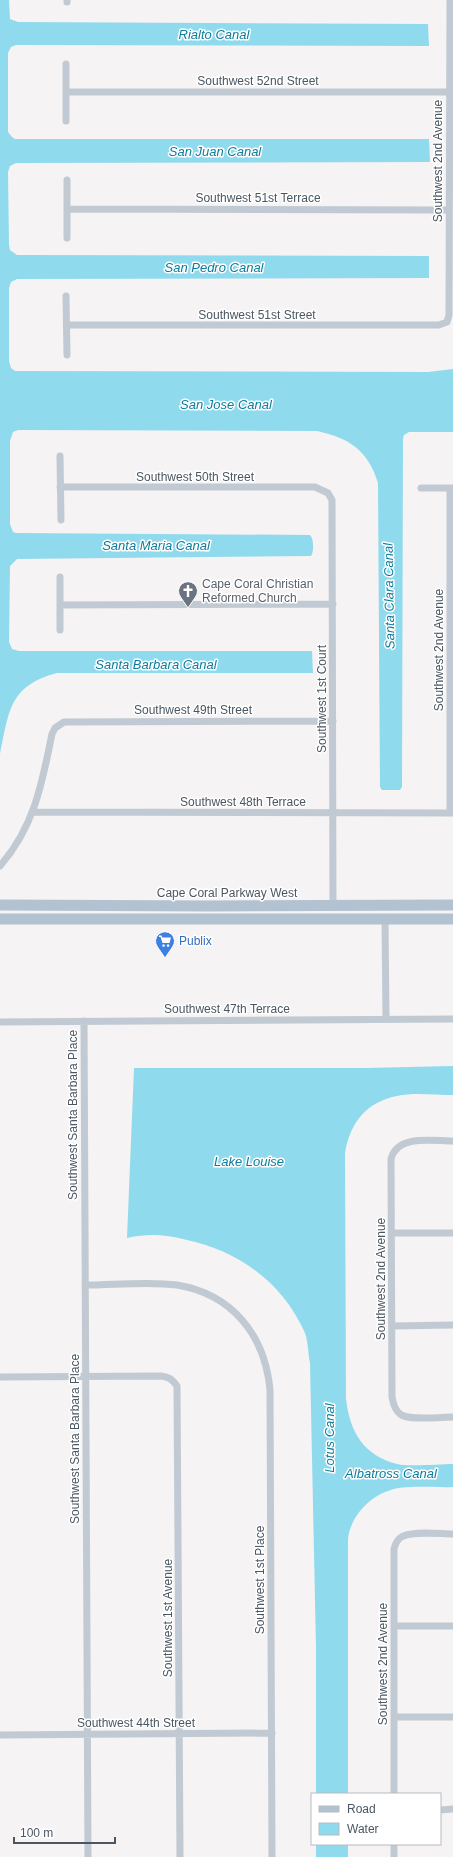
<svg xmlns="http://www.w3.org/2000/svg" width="453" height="1857" font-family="Arial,sans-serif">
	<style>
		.water { fill: #90daee }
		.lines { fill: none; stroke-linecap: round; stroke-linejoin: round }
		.street { stroke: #c1cad2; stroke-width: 7 }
		.primary { stroke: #b3c2d1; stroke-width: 11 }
		.labels { text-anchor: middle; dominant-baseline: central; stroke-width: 3; stroke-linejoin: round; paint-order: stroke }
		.street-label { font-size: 12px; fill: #4a5661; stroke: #fff }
		.worship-label { font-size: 12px; fill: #5b616d; stroke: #fff; text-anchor: start }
		.shop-label { font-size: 12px; fill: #366cbe; stroke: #fff; text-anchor: start }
		.water-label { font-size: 13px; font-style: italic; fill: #0c7c9b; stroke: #fff }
	</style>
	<rect width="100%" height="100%" fill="#f5f3f3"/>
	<path class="water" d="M0 0H9L10 19 18 22 428 24 429 46 16 45 11 47 8 53V132L12 137 15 139H429L430 162 16 163 10 166 8 172 9 245 10 250 17 255 429 256V278L17 279 11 282 9 288V361L11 368 15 371 428 372 453 369V432H409L404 435 403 439 402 787 400 790H382L380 787 378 483C368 450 349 438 317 431L18 430 13 432 10 441V524L13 532 16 533 310 535C314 539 314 552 311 556L17 559 10 566 9 642 12 649 19 651H312L313 673H57C8 686 9 713 0 754Z
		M453 1066V1095C436 1095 413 1092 397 1096 366 1102 350 1123 345 1153L346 1399C350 1432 363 1455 397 1464 409 1467 440 1464 453 1464V1487C434 1488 405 1484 388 1491 372 1496 356 1512 351 1527 348 1533 348 1540 348 1546V1794H316V1647L310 1363C308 1353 308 1341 305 1333 283 1283 239 1251 187 1240 165 1235 151 1233 127 1238L134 1068H366Z
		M316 1844H348V1857H316Z"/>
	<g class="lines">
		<path class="street" d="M67 2V0
			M66 92H449
			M66 121V64
			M67 209 449 210
			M67 238V180
			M66 296 67 355
			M67 325H439L447 322 449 315 450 0
			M60 456 61 520
			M60 487H315L328 493 332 500 333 906
			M421 488H453
			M450 488V813
			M60 577V630
			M60 605 333 604
			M33 812 453 813
			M0 866C34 827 42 784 52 734L55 728 64 722 333 721
			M385 919 386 1019
			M84 1021 88 1857
			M0 1022 453 1019
			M453 1141C433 1141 397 1134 391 1159L392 1397C393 1403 395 1410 400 1414 408 1421 441 1417 453 1417
			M392 1233H453
			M85 1285C113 1285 150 1281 177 1285 232 1294 265 1335 270 1390L272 1857
			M392 1326 453 1325
			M0 1377 161 1376C169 1377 172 1379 177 1386L180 1857
			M394 1626H453
			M394 1717H453
			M0 1735 272 1733
			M394 1794V1549C395 1545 396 1541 400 1538 409 1530 440 1534 453 1534
			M440 1810 453 1809
			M394 1844V1857"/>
		<path class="primary" d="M0 905 211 906 453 905
			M0 919H453"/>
	</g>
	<defs>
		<symbol id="church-pin" viewBox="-11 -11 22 30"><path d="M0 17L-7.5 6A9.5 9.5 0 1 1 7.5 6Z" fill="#6b7280" stroke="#fff"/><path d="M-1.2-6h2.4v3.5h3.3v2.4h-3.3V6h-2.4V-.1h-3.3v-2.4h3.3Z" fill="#fff"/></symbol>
		<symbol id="supermarket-pin" viewBox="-11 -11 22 30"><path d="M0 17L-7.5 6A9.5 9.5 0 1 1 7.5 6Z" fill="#3f7fe0" stroke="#fff"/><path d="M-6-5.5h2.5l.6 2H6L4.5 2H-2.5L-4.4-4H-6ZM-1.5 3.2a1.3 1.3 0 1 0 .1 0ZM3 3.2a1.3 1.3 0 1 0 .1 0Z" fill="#fff"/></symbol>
	</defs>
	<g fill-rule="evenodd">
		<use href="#church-pin" x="177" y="580" width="22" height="30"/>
		<use href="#supermarket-pin" x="154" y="930" width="22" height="30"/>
	</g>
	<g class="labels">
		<g class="street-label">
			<text x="258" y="81">Southwest 52nd Street</text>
			<text transform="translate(438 161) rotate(-90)">Southwest 2nd Avenue</text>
			<text x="258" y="198">Southwest 51st Terrace</text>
			<text x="257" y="315">Southwest 51st Street</text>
			<text x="195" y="477">Southwest 50th Street</text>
			<text transform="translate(439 650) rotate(-90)">Southwest 2nd Avenue</text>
			<text transform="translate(322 699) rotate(-90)">Southwest 1st Court</text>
			<text x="193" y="710">Southwest 49th Street</text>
			<text x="243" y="802">Southwest 48th Terrace</text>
			<text x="227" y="893">Cape Coral Parkway West</text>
			<text x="227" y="1009">Southwest 47th Terrace</text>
			<text transform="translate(73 1115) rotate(-90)">Southwest Santa Barbara Place</text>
			<text transform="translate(381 1279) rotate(-90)">Southwest 2nd Avenue</text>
			<text transform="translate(75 1439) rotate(-90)">Southwest Santa Barbara Place</text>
			<text transform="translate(260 1580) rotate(-90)">Southwest 1st Place</text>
			<text transform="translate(168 1618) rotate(-90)">Southwest 1st Avenue</text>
			<text transform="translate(383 1664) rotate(-90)">Southwest 2nd Avenue</text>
			<text x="136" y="1723">Southwest 44th Street</text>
		</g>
		<g class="worship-label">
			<text x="202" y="584">Cape Coral Christian<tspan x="202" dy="14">Reformed Church</tspan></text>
		</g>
		<g class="shop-label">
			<text x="179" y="941">Publix</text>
		</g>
		<g class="water-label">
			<text x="214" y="34">Rialto Canal</text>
			<text x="215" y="151">San Juan Canal</text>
			<text x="214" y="267">San Pedro Canal</text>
			<text x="226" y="404">San Jose Canal</text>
			<text x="156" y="545">Santa Maria Canal</text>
			<text transform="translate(389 596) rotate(-91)">Santa Clara Canal</text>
			<text x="156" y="664">Santa Barbara Canal</text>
			<text x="249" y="1161">Lake Louise</text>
			<text transform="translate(329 1438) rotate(-90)">Lotus Canal</text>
			<text x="391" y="1473">Albatross Canal</text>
		</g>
	</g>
	<rect x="311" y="1793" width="130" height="52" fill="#ffffff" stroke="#b7bbc0"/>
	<rect x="319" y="1806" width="20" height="6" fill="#b3c2d1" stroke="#b7bbc0"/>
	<text x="347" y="1813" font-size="12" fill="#4a5661">Road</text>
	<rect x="319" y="1823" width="20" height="12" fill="#90daee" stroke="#b7bbc0"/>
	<text x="347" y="1833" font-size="12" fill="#4a5661">Water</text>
	<path d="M14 1837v6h101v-6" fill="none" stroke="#4a5661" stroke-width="2"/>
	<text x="20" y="1837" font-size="12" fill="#4a5661" stroke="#ffffff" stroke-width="3" paint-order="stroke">100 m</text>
</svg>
